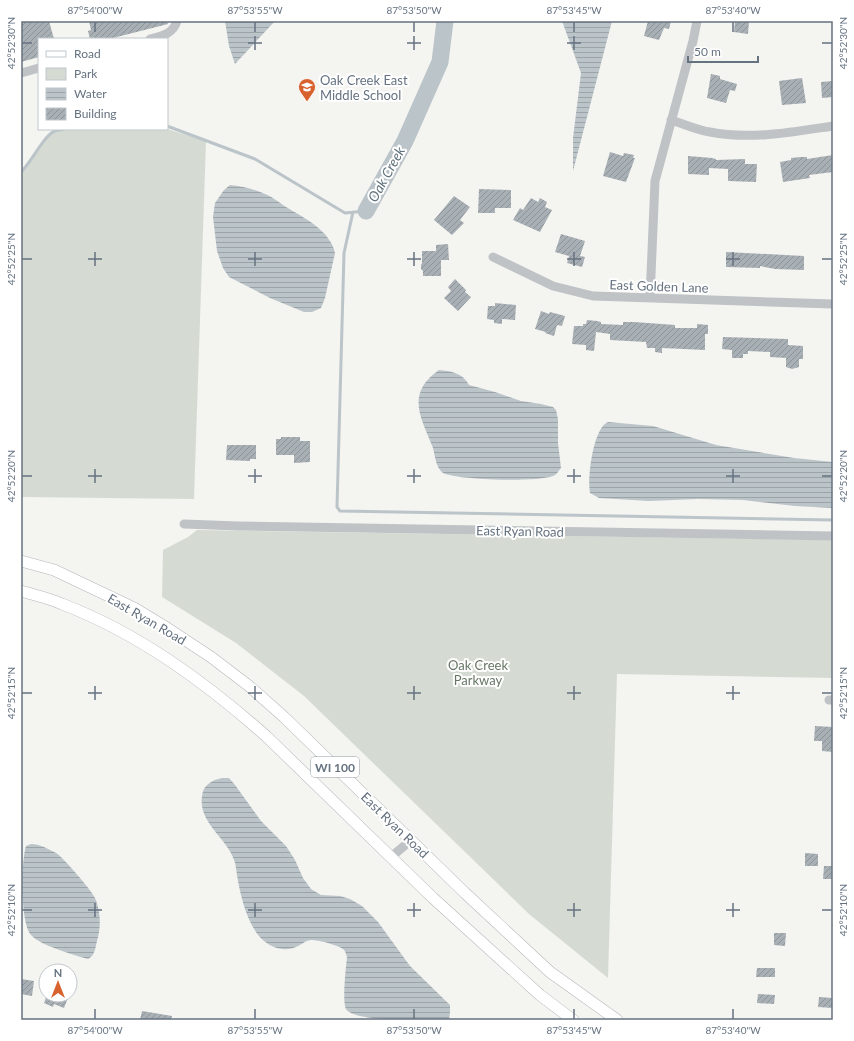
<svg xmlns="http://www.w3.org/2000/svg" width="854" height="1041" font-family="Lato,sans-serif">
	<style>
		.green { fill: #d5dbd2 }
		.water { fill: url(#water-rules) }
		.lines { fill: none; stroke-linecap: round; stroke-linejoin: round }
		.stream { stroke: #bbc4c9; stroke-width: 3 }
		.river { stroke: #bbc4c9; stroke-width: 17 }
		.building { fill: url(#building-hatch) }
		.major-casing { stroke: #b3b6ba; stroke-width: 12 }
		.minor { stroke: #bfc3c6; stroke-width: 9 }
		.major { stroke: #fff; stroke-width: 11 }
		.ticks { fill: none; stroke: #657280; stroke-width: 1.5 }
		.labels { text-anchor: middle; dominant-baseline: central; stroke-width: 4; stroke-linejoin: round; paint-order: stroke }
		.shield { fill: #fff; stroke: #939ca6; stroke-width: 1 }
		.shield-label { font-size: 12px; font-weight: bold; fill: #657280 }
		.poi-label { font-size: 13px; fill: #657280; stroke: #fff; text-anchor: start }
		.street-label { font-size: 13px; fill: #657280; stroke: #fff }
		.park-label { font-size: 13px; fill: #667764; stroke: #fff }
		.water-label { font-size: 14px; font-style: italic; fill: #61737d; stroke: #fff }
		.neatline { fill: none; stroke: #657280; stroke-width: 1.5 }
		.ticks-label { font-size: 10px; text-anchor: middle; fill: #657280 }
	</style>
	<defs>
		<pattern id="water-rules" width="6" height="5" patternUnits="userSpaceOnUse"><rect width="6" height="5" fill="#bbc4c9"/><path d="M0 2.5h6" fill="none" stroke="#9ca4a8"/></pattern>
		<pattern id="building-hatch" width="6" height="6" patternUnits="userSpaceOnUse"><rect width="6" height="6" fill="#a9b0b5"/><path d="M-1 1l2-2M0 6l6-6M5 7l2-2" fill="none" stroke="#8d9498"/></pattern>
	</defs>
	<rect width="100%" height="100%" fill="#f4f4f1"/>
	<path class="green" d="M66 129H167L206 141 194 499 21 497V173L27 167 47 137 54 131Z
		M197 530 833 540V678L617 674 608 978 529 914 304 696 236 643 162 597 163 550 188 537Z"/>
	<path class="water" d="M225 21H275L235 64 229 46Z
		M562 21H612L573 171V138L581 73Z
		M230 185C242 186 254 189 265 194 273 197 280 203 286 207 304 218 330 230 335 253L325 298 321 308 312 312H304L270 298 229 277 223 268 217 251 213 217 215 203 224 190Z
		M439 370C451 371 463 373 469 385L495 392 521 401 541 404 553 407 556 410 558 419V443L561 468C559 470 557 474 555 475 542 483 457 480 443 473 436 468 435 456 433 448 421 417 405 394 439 370Z
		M608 422 653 426 716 445 794 458 833 462V508L795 506 743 500 698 499 649 501 599 498 590 493C587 479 593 428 608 422Z
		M222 778H229L235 785 261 821 286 846 295 860 303 878 311 889 321 895 340 896 350 899 362 906 378 922 410 966 450 1005V1012L449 1020C433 1020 354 1023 346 1009 342 1001 346 967 347 957 346 954 346 952 343 949 338 945 318 940 311 940 307 940 302 944 298 946 286 952 274 949 264 941 248 928 240 895 237 875 236 870 236 864 234 860 227 838 198 823 202 796 203 785 212 780 222 778Z
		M31 844C39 844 49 849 56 853 63 857 92 891 95 898 101 911 101 928 97 941 95 949 95 955 88 959 74 955 39 945 31 935 20 923 21 861 26 846Z"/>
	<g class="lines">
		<path class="stream" d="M167 126 255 159 345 213 366 211
			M21 172C32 162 43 136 55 131 58 130 61 130 64 129
			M353 212 344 253 337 507 340 511 833 520"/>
		<path class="river" d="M366 211 405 141 440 62 445 21"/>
	</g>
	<path class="building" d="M21 21H49L54 39H39V57L21 62Z
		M89 21H167L168 24 109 39H90L88 31 91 30Z
		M648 21H671L669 29 664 28 659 40 644 36Z
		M735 21H749L748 34 734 32Z
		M711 74 720 76V79L737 84 735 91 730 90 726 103 707 98Z
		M802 78 806 103 782 105 779 81Z
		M833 81V97L822 98 821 82Z
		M610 152 623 156 624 153 634 155 633 158H635L626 182 603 176Z
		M833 155V172L809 175 810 178 783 182 780 162 791 160V158L801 157H807V159Z
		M688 156 712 158 716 159V160L745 159V164H757L756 182 728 181V169L709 168V175L688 174Z
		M479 189 511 190V208H495V213H478Z
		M454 196 470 207 460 220 464 223 452 235 434 220Z
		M531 198 538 202 540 198 547 202 545 207 552 210 540 232 513 220 520 208 523 210Z
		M561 234 585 241 580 256 585 257 582 267 567 263 569 256 555 252Z
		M448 244 449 260H441V276H423V271L421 269V265L422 263V251H436V245Z
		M726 252 804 256V270L775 269 760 266V268L726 267Z
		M455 279 466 290 465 292 471 297 458 311 444 298 451 291 448 287Z
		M495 303 516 305 515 320 502 319V324L494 323V320L487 319 488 306H495Z
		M541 311 549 314 550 312 565 316 562 326 557 325 554 336 545 333 546 332 535 329Z
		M587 320 597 321 601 322V324L623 325V322H634L675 325V328H697V324L708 325V334H705V350L662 348V353L655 352V348H647L646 342 610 340V334L596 332 594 351 586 350V345L572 344 574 326H583V324H586Z
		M723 337 788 339V345L803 346V359H799V367L792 369 786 367V358L770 357V352L748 351V354H743V358H732V350L722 349Z
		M281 437H300V441H310V462L294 463V455H276V439H281Z
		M227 445H256V459H250V461L226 460Z
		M815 726 833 727V752L822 751V741H814Z
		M805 853 818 854V866H805Z
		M824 866H833V879H823Z
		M774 933H786L785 946 774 945Z
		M757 968H775V977H756Z
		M21 979 34 981 32 996 21 994Z
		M758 994 775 995 774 1004 757 1003Z
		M47 995H69L64 1008 54 1004 53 1007 44 1003Z
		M819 997 833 998V1008L818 1007Z
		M142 1011 172 1016 171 1020H140Z"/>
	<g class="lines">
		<defs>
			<path id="major" d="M21 561 54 570 134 608 167 628 211 657 249 686 284 717 465 893 550 972 617 1020
				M21 591C34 595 49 598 62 604 138 633 205 682 266 736L433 898 540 995 573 1020"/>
		</defs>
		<use href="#major" class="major-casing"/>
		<path class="minor" d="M150 39C162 36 173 34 177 21
			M21 73 39 68
			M671 120C684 124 697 130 710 132 750 140 793 132 833 126
			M493 257 553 286 593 296 833 304
			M650 298 655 181 693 41 697 21
			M184 524 238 526 833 536
			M829 700H833
			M391 857 410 841"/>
		<use href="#major" class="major"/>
	</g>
	<path class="ticks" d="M95 22V32M255 22V32M414 22V32M574 22V32M733 22V32M255 36V50M414 36V50M574 36V50M22 43H32M248 43H262M407 43H421M567 43H581M822 43H832M95 252V266M255 252V266M414 252V266M574 252V266M733 252V266M22 259H32M88 259H102M248 259H262M407 259H421M567 259H581M726 259H740M822 259H832M95 469V483M255 469V483M414 469V483M574 469V483M733 469V483M22 476H32M88 476H102M248 476H262M407 476H421M567 476H581M726 476H740M822 476H832M95 686V700M255 686V700M414 686V700M574 686V700M733 686V700M22 693H32M88 693H102M248 693H262M407 693H421M567 693H581M726 693H740M822 693H832M95 903V917M255 903V917M414 903V917M574 903V917M733 903V917M22 910H32M88 910H102M248 910H262M407 910H421M567 910H581M726 910H740M822 910H832M95 1009V1019M255 1009V1019M414 1009V1019M574 1009V1019M733 1009V1019"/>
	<defs>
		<symbol id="school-pin" viewBox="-11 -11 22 30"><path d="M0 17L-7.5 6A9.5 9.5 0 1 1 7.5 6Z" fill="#d7622e" stroke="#fff"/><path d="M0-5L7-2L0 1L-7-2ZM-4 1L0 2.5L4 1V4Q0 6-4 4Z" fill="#fff"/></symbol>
	</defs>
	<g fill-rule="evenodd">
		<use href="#school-pin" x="297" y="77" width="20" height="27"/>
	</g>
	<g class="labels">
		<rect class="shield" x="311" y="757" width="48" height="20" rx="3"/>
		<g class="shield-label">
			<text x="335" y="767">WI 100</text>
		</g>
		<g class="poi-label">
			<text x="320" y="80">Oak Creek East<tspan x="320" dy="15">Middle School</tspan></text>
		</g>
		<g class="street-label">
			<text transform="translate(659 286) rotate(2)">East Golden Lane</text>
			<text transform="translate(520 531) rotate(1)">East Ryan Road</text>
			<text transform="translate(147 619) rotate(30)">East Ryan Road</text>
			<text transform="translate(395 825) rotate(44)">East Ryan Road</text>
		</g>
		<g class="park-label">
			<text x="478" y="665">Oak Creek<tspan x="478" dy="15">Parkway</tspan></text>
		</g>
		<g class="water-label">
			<text transform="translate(386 174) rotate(-61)">Oak Creek</text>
		</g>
	</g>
	<rect width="854" height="1041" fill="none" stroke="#ffffff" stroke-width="44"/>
	<rect x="38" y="38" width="130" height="92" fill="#ffffff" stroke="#c1c7cc"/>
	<rect x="46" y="51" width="20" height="6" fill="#ffffff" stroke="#c1c7cc"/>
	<text x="74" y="58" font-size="12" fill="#657280">Road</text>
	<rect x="46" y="68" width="20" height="12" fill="#d5dbd2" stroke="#c1c7cc"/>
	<text x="74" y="78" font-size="12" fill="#657280">Park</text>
	<rect x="46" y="88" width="20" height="12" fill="url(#water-rules)" stroke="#c1c7cc"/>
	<text x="74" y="98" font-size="12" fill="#657280">Water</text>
	<rect x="46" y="108" width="20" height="12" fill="url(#building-hatch)" stroke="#c1c7cc"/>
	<text x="74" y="118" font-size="12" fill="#657280">Building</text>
	<g transform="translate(58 983)"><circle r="19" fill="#ffffff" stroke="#c1c7cc"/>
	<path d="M0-3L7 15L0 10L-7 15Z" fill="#d7622e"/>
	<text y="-6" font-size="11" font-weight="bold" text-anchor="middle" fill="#657280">N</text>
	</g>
	<path d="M688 56v6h70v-6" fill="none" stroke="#657280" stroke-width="2"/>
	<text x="694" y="56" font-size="12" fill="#657280" stroke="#ffffff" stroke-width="3" paint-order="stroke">50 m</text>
	<rect x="22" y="22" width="810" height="997" class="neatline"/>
	<g class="ticks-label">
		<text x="95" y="14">87°54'00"W</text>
		<text x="255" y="14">87°53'55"W</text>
		<text x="414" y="14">87°53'50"W</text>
		<text x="574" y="14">87°53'45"W</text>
		<text x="733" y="14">87°53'40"W</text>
		<text transform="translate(11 43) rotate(-90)" y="4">42°52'30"N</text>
		<text transform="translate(843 43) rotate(-90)" y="4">42°52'30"N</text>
		<text transform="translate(11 259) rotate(-90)" y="4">42°52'25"N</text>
		<text transform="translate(843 259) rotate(-90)" y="4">42°52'25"N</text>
		<text transform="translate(11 476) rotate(-90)" y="4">42°52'20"N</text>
		<text transform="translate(843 476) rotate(-90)" y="4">42°52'20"N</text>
		<text transform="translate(11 693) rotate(-90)" y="4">42°52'15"N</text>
		<text transform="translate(843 693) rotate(-90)" y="4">42°52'15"N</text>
		<text transform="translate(11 910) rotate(-90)" y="4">42°52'10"N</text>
		<text transform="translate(843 910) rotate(-90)" y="4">42°52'10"N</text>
		<text x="95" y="1034">87°54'00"W</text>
		<text x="255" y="1034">87°53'55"W</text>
		<text x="414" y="1034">87°53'50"W</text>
		<text x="574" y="1034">87°53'45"W</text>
		<text x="733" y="1034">87°53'40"W</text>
	</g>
</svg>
